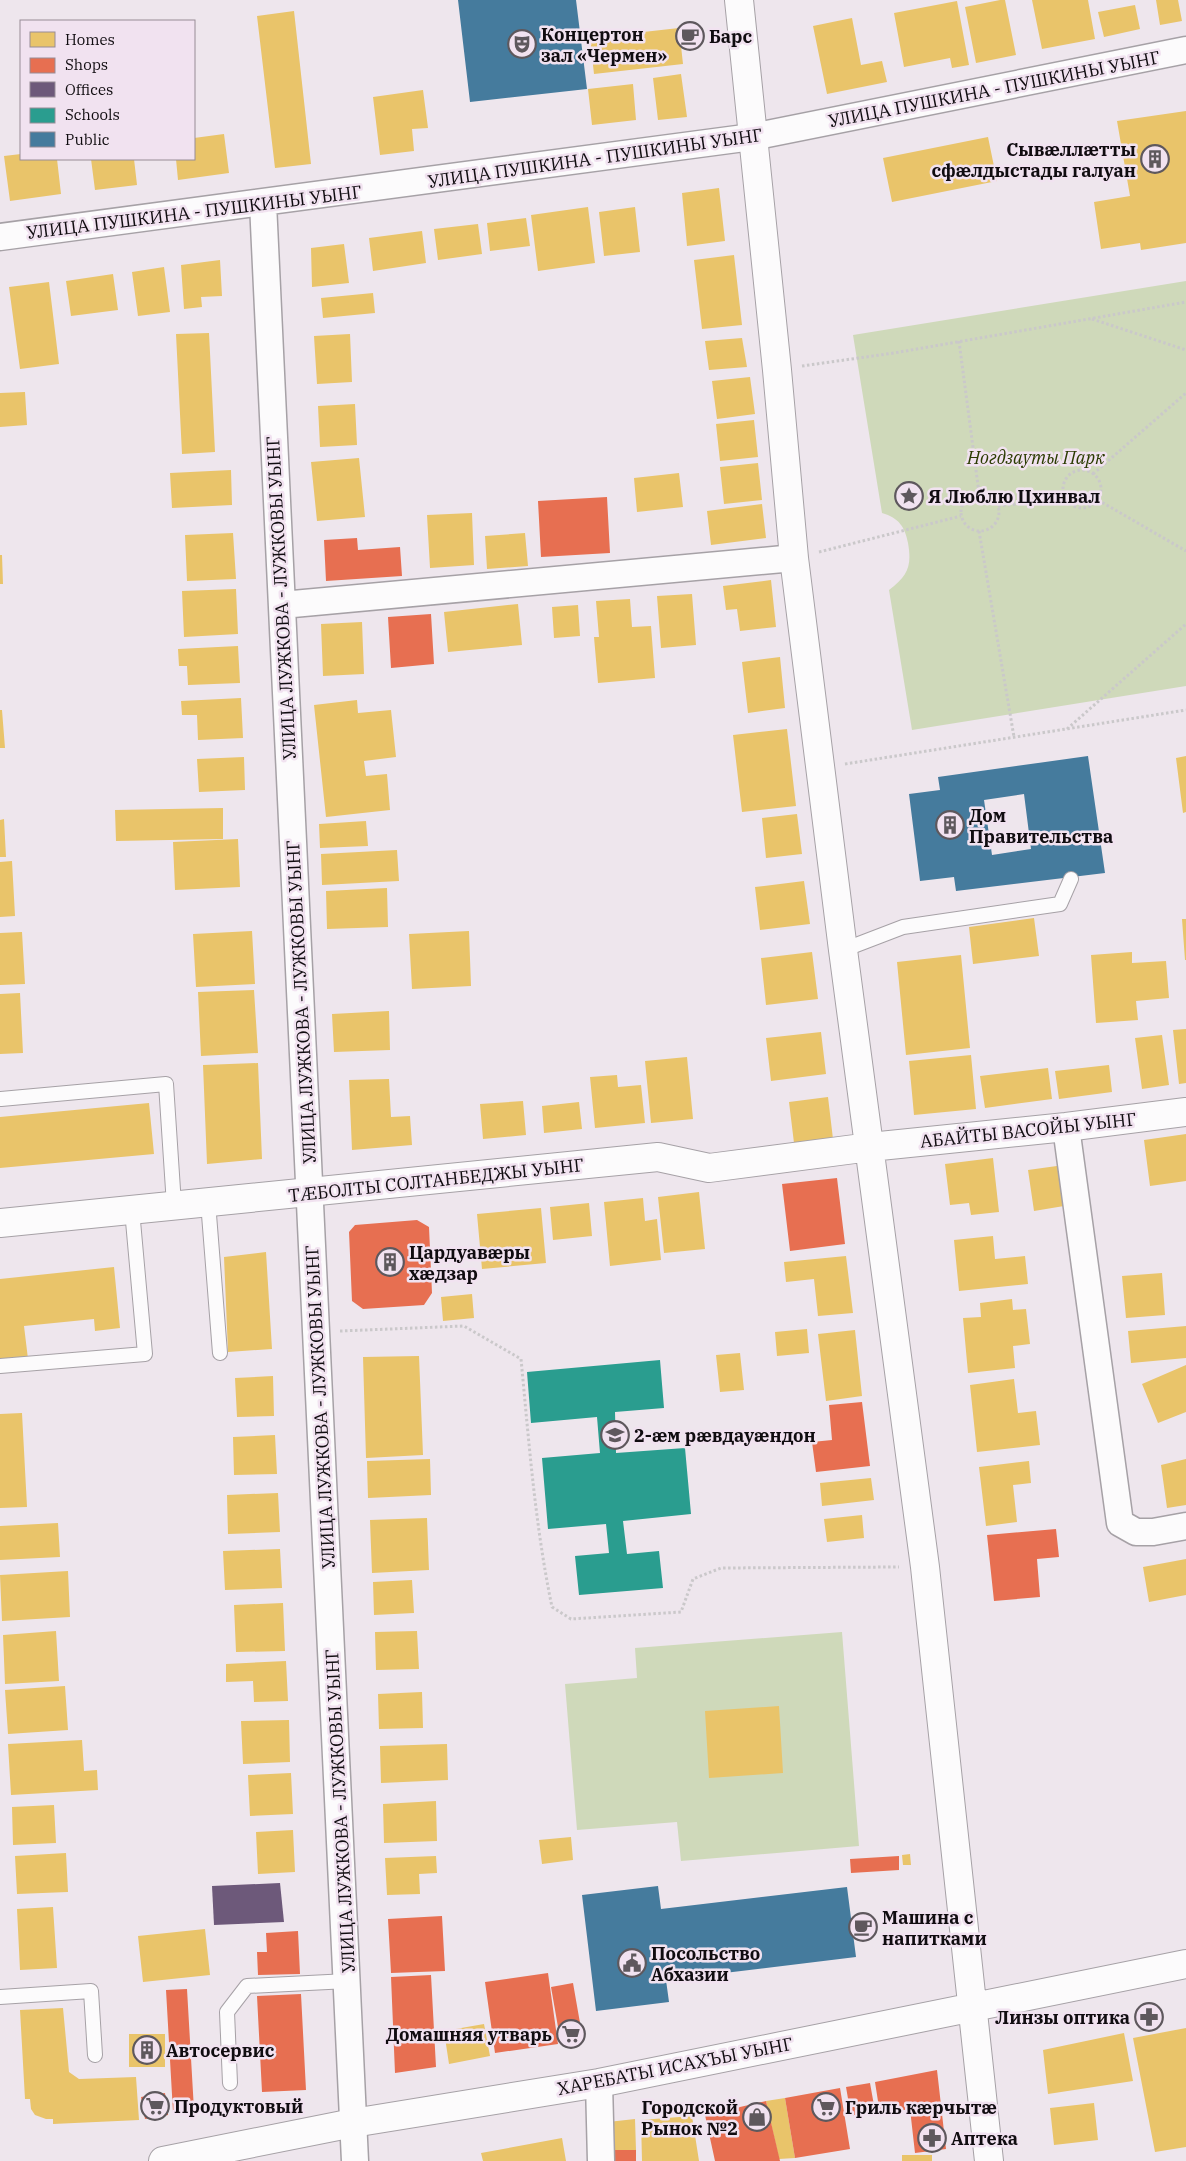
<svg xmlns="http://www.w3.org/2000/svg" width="1186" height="2161" font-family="'IBM Plex Serif',serif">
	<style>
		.green { fill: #cfd9ba }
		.homes { fill: #e9c46a }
		.shops { fill: #e76f51 }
		.offices { fill: #6d597a }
		.schools { fill: #2a9d8f }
		.public { fill: #457b9d; fill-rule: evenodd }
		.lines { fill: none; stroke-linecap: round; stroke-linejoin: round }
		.lane-casing { stroke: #a6a1a6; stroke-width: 16 }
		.street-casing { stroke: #a6a1a6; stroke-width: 29 }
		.secondary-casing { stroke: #a6a1a6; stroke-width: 30 }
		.path { stroke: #cac8ca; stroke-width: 3; stroke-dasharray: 2.5 2.5; stroke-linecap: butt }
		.lane { stroke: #fcfbfc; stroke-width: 14 }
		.street { stroke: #fcfbfc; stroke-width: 26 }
		.secondary { stroke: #fcfbfc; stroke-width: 28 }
		.labels { text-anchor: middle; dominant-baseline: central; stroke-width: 5; stroke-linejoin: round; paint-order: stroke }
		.poi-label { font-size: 18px; font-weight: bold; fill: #100c10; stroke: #f1e2f0; text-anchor: start }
		.street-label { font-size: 18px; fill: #100c10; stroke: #f1e2f0 }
		.park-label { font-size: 18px; font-style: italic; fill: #2a3b00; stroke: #f1e2f0 }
	</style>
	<rect width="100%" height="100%" fill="#eee6ed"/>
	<path class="green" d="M1186 281V686L912 730 889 590C908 576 912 566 908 543 905 527 899 518 882 513L853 335Z
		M842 1632 859 1846 681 1861 677 1822 577 1830 565 1684 637 1678 635 1648Z"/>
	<path class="homes" d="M1000 0H1005L1016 55 976 63 965 7Z
		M1032 0H1088L1095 39 1042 49Z
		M1156 0H1178L1182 21 1160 25Z
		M957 1 969 65 952 68 950 58 904 67 894 13Z
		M1135 5 1140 29 1104 37 1098 12Z
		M294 11 311 164 275 168 257 16Z
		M852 18 861 65 882 61 887 82 827 94 813 26Z
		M679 28 683 64 594 74 590 38Z
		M681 74 687 117 658 120 653 78Z
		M633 84 636 120 592 125 588 89Z
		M423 90 428 128 412 129 414 151 380 155 373 97Z
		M1186 111V243L1141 250 1140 243 1101 249 1094 202 1130 196 1117 121Z
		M224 134 229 173 178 180 176 159H194V138Z
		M988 137 997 181 892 202 883 158Z
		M21 154V159H57L61 194 10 201 4 156Z
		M91 159H134L137 185 95 190Z
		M719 188 725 241 687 246 682 193Z
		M588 207 595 263 538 271 531 215Z
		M635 207 640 252 604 256 599 212Z
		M526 218 530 246 490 251 487 223Z
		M478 224 482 254 438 260 434 229Z
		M422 231 426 263 373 271 369 238Z
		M344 244 349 283 312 287 311 248Z
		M734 255 742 325 702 329 694 260Z
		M220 260 222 296 201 297 202 307 184 309 181 265Z
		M164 267 170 312 138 316 132 272Z
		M113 274 118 310 71 316 66 281Z
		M49 282 59 364 20 369 9 287Z
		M373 293 375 313 323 318 321 298Z
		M209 333 215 452 182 454 176 334Z
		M350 334 352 382 317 384 314 336Z
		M742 338 747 367 709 370 705 341Z
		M750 377 755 414 717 419 712 381Z
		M25 392 27 425 0 427V393Z
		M355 404 357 445 320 447 318 406Z
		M754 420 758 457 720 461 716 424Z
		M359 458 365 517 317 521 311 462Z
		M758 463 762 500 724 504 720 467Z
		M231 470 232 505 172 508 170 473Z
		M679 473 683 507 637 512 634 478Z
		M762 504 766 538 711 545 707 511Z
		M472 513 474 565 430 568 427 515Z
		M233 533 236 579 187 581 185 535Z
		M525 533 528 566 487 569 485 536Z
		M0 555H2L3 584H0Z
		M771 580 776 627 740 631 737 609 726 610 723 586Z
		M236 589 238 634 184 637 182 591Z
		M692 594 696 645 661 648 657 596Z
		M630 599 632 627 651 626 655 678 598 683 594 637H599L596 601Z
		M518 604 522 645 448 652 444 612Z
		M578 605 580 636 554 638 552 607Z
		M362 622 364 674 323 676 321 624Z
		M238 646 240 683 188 685 187 666H179L178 649Z
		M780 657 785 708 748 713 742 662Z
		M241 698 243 738 198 740 197 715H182L181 701Z
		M357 700 358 713 391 710 396 757 364 761 366 776 387 774 390 810 326 817 314 705Z
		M0 710H2L5 748H0Z
		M787 729 796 806 742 812 733 735Z
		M1186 756V812L1183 813 1176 758Z
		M244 757 245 790 199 792 197 759Z
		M223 808V839L116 841 115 810Z
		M797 814 802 854 766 858 762 818Z
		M4 819 6 857H0V820Z
		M366 821 368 846 320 848 319 824Z
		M238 839 240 887 175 890 173 842Z
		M397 850 399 881 322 885 321 854Z
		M12 861 15 916 0 917V862Z
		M804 881 810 924 760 930 755 887Z
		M387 888 388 927 327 929 326 891Z
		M1034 918 1039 956 973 964 969 927Z
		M1182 919H1186V960H1185Z
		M252 931 255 984 196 987 193 934Z
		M469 931 471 986 412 989 409 934Z
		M22 932 25 984 0 985V933Z
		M812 952 818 999 766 1005 761 958Z
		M1132 952V963L1166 961 1169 998 1136 1001 1138 1020 1096 1023 1091 955Z
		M961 955 970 1048 906 1055 897 962Z
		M254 990 258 1053 201 1056 198 992Z
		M20 993 23 1053 0 1054V994Z
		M389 1011 390 1050 334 1052 332 1014Z
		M1186 1029V1083L1179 1084 1173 1030Z
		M821 1032 826 1074 771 1081 766 1038Z
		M1162 1035 1169 1085 1142 1089 1135 1038Z
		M971 1055 976 1109 914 1115 909 1061Z
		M687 1057 693 1119 651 1123 645 1061Z
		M258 1063 262 1159 207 1164 203 1065Z
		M1109 1065 1112 1092 1059 1099 1055 1071Z
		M1048 1068 1052 1099 985 1108 980 1076Z
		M617 1075 618 1087 641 1085 645 1123 595 1128 590 1077Z
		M389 1079 391 1117 410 1116 412 1145 352 1150 349 1080Z
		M828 1097 833 1139 794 1143 789 1102Z
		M523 1101 526 1135 483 1139 480 1104Z
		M579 1102 582 1129 544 1133 542 1106Z
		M149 1103 154 1154 0 1168V1117Z
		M1186 1134V1181L1150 1186 1144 1140Z
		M993 1158 999 1212 971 1215 969 1203 950 1205 945 1164Z
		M1064 1165 1070 1205 1034 1211 1028 1170Z
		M699 1192 705 1249 664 1253 658 1197Z
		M643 1198 645 1221 657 1219 661 1260 610 1266 604 1202Z
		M589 1203 592 1236 553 1240 550 1207Z
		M541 1208 546 1263 482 1269 477 1214Z
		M993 1236 995 1259 1025 1256 1028 1284 959 1291 954 1240Z
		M266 1252 272 1349 228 1352 224 1257Z
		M846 1256 853 1313 818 1316 814 1279 786 1282 784 1262Z
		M114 1267 120 1328 95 1331 94 1319 24 1326 28 1359 0 1362V1279Z
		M1162 1273 1165 1315 1126 1318 1122 1276Z
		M472 1294 474 1318 443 1321 441 1297Z
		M1012 1299 1013 1310 1026 1309 1030 1344 1013 1346 1015 1368 968 1373 963 1318 981 1317 980 1303Z
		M1186 1326V1358L1131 1363 1128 1331Z
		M807 1329 809 1353 777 1356 775 1332Z
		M855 1330 862 1396 826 1401 818 1334Z
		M740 1353 744 1390 720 1392 716 1355Z
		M419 1356 423 1455 366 1458 363 1357Z
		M1186 1365V1412L1158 1423 1142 1384Z
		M273 1376 274 1416 237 1417 235 1378Z
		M1014 1379 1018 1413 1036 1411 1040 1445 977 1452 970 1385Z
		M22 1413 27 1507 0 1508V1414Z
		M275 1435 277 1474 234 1475 233 1437Z
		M430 1459 431 1495 368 1498 367 1461Z
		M1186 1459V1505L1167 1508 1161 1465Z
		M1029 1461 1031 1483 1013 1485 1017 1522 986 1526 979 1467Z
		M871 1478 874 1500 822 1506 820 1483Z
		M278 1493 280 1532 228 1534 227 1495Z
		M862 1515 864 1538 827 1542 824 1519Z
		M427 1518 429 1570 372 1573 370 1520Z
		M58 1523 60 1557 0 1560V1526Z
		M280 1549 282 1588 225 1590 223 1551Z
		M1186 1559V1595L1149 1602 1143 1567Z
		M68 1571 70 1617 2 1621 0 1575Z
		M412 1580 414 1613 374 1615 373 1582Z
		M283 1603 285 1651 236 1652 234 1605Z
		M56 1631 59 1681 5 1684 3 1635Z
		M417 1631 419 1669 376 1670 375 1632Z
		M286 1661 288 1701 254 1702 253 1681 226 1682V1664Z
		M65 1686 68 1730 8 1734 5 1690Z
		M422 1692 423 1728 379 1729 378 1694Z
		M779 1706 783 1773 709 1778 705 1711Z
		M289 1720 290 1762 243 1764 241 1721Z
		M82 1740 84 1771 97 1770 98 1790 11 1795 8 1744Z
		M447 1744 448 1780 381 1783 380 1746Z
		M291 1773 293 1814 250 1816 248 1775Z
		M436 1801 437 1841 384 1843 383 1804Z
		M54 1805 56 1843 13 1845 12 1807Z
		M293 1830 295 1872 258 1874 256 1832Z
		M571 1837 573 1860 542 1864 539 1840Z
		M66 1853 68 1892 17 1894 15 1856Z
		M910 1854 911 1865H903L902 1855Z
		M436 1856 437 1873 419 1874 420 1894 387 1895 385 1858Z
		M53 1907 57 1968 20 1970 17 1909Z
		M205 1929 210 1975 143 1982 138 1936Z
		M63 2008 69 2072 79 2079 136 2077 139 2120 53 2124V2119H46L35 2115 31 2109 30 2099H25L20 2010Z
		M484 2024 490 2056 449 2064 444 2031Z
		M1186 2028V2147L1155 2152 1133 2038Z
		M1124 2033 1133 2081 1048 2094 1043 2050Z
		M129 2034H165V2067H129Z
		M785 2098 795 2158 779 2159 766 2101Z
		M1094 2103 1098 2140 1054 2145 1050 2108Z
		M692 2116 699 2161H642L641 2120Z
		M635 2119 636 2150H610L608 2122Z
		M562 2138 566 2161H483L481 2153Z
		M902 2155H932V2161H902Z"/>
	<path class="shops" d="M607 497 610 553 541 557 538 501Z
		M357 538 358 550 400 547 402 576 326 581 324 540Z
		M431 614 434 664 391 668 388 617Z
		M837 1178 845 1244 790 1251 782 1184Z
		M417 1220 429 1227 432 1293 424 1305 363 1309 352 1301 349 1232 355 1225Z
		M862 1402 870 1466 816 1472 812 1442 832 1440 829 1405Z
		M1056 1529 1059 1557 1037 1559 1040 1597 994 1601 987 1535Z
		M899 1856V1870L851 1873 850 1859Z
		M442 1916 445 1971 391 1973 388 1919Z
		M298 1931 300 1974 258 1975 257 1952H267L266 1933Z
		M548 1973 558 2044 495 2053 485 1982Z
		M431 1975 436 2067 395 2073 391 1977Z
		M573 1983 583 2040 561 2044 551 1987Z
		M187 1989 194 2110 173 2112 166 1990Z
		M301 1994 306 2090 262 2092 257 1996Z
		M937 2070 946 2149 915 2153 910 2109 880 2114 875 2082Z
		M870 2083 875 2111 851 2116 846 2087Z
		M840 2088 850 2149 795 2158 785 2098Z
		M165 2093 168 2115 145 2119 141 2097Z
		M766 2101 780 2161H715L705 2115Z
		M610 2150H636V2161H611Z"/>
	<path class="offices" d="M280 1883 284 1922 214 1925 212 1886Z"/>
	<path class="schools" d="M660 1360 664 1408 615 1412 616 1453 685 1448 691 1514 623 1521 627 1554 659 1551 663 1588 579 1595 575 1556 609 1553 606 1524 548 1529 542 1458 600 1453 597 1417 531 1423 527 1372Z"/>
	<path class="public" d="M458 0H576L587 89 470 102Z
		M1088 756 1105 873 956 891 954 877 920 881 909 794 940 790 938 777ZM1024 794 1031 849 992 855 984 800Z
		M658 1886 661 1909 847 1887 856 1957 666 1980 669 2002 596 2011 582 1895Z"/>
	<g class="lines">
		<defs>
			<path id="lane" d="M843 950 903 927 1060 904 1071 879
				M1 1099 166 1084 174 1205
				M208 1202 220 1353
				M0 1366 145 1354 132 1210
				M0 1997 91 1991 95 2055
				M230 2083 227 2012 247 1986 348 1981"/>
			<path id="street" d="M263 203 355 2161
				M0 237 752 137 1186 50
				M282 605 794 558
				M1066 1127 1120 1523 1136 1532H1153L1186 1526
				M599 2083 601 2161"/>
			<path id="secondary" d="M739 0 777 370 794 558 843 950 925 1567 989 2161
				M0 1223 658 1157 709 1168 870 1147 1066 1127 1186 1112
				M163 2161 353 2123 599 2083 1186 1964"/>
		</defs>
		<use href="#lane" class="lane-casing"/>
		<use href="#street" class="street-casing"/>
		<use href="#secondary" class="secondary-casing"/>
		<path class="path" d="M1092 319 1186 350
			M959 341 979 493
			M802 366 894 353 1186 302
			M1063 489a19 19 0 1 1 38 0a19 19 0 1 1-38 0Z
			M1093 474 1186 393
			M961 512a19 19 0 1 1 38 0a19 19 0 1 1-38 0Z
			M1098 500 1186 551
			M998 506 1066 499
			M979 531 1014 737
			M819 552 961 516
			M1067 729 1186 624
			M845 764 1186 710
			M340 1331 464 1326 521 1359C529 1442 535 1525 552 1607L571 1619 681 1612 693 1579 721 1568 899 1567"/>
		<use href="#lane" class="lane"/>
		<use href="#street" class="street"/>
		<use href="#secondary" class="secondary"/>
	</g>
	<defs>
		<symbol id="cafe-ring" viewBox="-11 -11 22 22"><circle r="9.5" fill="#f1e2f0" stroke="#5e585d" stroke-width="1.5"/><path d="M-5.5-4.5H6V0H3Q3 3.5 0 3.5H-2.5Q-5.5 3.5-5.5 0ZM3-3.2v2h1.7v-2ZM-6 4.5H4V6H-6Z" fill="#5e585d"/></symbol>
		<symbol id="theatre-ring" viewBox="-11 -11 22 22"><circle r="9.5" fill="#f1e2f0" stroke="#5e585d" stroke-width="1.5"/><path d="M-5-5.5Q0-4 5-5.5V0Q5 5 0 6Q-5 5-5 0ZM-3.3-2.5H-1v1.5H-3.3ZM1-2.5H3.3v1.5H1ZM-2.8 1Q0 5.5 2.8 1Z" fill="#5e585d"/></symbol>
		<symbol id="building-ring" viewBox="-11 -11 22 22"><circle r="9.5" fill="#f1e2f0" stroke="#5e585d" stroke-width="1.5"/><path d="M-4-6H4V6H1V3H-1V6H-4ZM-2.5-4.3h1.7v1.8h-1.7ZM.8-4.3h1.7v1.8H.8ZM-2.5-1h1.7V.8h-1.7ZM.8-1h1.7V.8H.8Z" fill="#5e585d"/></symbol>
		<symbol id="sight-ring" viewBox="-11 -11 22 22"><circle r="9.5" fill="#f1e2f0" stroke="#5e585d" stroke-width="1.5"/><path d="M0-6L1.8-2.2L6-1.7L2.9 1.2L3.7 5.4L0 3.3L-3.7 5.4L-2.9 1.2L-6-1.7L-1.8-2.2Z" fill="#5e585d"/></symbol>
		<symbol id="school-ring" viewBox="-11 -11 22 22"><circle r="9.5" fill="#f1e2f0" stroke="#5e585d" stroke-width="1.5"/><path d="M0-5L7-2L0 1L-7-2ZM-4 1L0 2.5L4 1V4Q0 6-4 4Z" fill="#5e585d"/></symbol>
		<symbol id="civic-ring" viewBox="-11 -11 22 22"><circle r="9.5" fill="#f1e2f0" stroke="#5e585d" stroke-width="1.5"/><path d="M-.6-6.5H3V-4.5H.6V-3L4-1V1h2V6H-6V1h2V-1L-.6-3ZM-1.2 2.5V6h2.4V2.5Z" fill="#5e585d"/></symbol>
		<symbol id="pharmacy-ring" viewBox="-11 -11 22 22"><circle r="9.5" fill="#f1e2f0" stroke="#5e585d" stroke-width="1.5"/><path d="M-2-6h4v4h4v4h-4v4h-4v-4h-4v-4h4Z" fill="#5e585d"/></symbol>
		<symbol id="supermarket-ring" viewBox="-11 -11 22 22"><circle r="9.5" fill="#f1e2f0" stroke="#5e585d" stroke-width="1.5"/><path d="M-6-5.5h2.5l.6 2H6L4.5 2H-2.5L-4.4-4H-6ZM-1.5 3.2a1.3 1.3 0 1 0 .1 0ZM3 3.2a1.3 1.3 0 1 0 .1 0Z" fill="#5e585d"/></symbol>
		<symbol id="shop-ring" viewBox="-11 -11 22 22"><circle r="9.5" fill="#f1e2f0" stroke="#5e585d" stroke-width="1.5"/><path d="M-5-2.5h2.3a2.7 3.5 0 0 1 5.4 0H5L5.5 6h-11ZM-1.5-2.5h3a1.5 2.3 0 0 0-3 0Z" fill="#5e585d"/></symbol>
	</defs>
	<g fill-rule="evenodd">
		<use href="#cafe-ring" x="674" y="20" width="32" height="32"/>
		<use href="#theatre-ring" x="506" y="28" width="32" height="32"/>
		<use href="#building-ring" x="1139" y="143" width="32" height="32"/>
		<use href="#sight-ring" x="893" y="480" width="32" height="32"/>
		<use href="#building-ring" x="934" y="809" width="32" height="32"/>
		<use href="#building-ring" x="374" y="1246" width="32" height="32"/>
		<use href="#school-ring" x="599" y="1419" width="32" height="32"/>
		<use href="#cafe-ring" x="847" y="1911" width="32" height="32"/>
		<use href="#civic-ring" x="616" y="1947" width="32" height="32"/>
		<use href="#pharmacy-ring" x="1133" y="2001" width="32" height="32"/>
		<use href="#supermarket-ring" x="555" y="2018" width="32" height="32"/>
		<use href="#building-ring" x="131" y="2034" width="32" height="32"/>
		<use href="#supermarket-ring" x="139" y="2090" width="32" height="32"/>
		<use href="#supermarket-ring" x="810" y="2091" width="32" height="32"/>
		<use href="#shop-ring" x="741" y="2101" width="32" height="32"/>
		<use href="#pharmacy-ring" x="916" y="2122" width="32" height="32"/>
	</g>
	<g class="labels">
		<g class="poi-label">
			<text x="541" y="34">Концертон<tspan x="541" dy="21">зал «Чермен»</tspan></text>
			<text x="709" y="36">Барс</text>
			<text x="1136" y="149" text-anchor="end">Сывæллæтты<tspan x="1136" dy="21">сфæлдыстады галуан</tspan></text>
			<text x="928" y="496">Я Люблю Цхинвал</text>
			<text x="969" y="815">Дом<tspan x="969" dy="21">Правительства</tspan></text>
			<text x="409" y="1252">Цардуавæры<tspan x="409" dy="21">хæдзар</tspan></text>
			<text x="634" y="1435">2-æм рӕвдауӕндон</text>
			<text x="882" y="1917">Машина с<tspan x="882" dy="21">напитками</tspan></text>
			<text x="651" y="1953">Посольство<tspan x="651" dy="21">Абхазии</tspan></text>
			<text x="1130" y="2017" text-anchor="end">Линзы оптика</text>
			<text x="552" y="2034" text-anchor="end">Домашняя утварь</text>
			<text x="166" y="2050">Автосервис</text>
			<text x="174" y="2106">Продуктовый</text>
			<text x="738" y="2107" text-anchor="end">Городской<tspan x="738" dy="21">Рынок №2</tspan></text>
			<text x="845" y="2107">Гриль кæрчытæ</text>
			<text x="951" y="2138">Аптека</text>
		</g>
		<g class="street-label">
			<text transform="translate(994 89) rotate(-11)">УЛИЦА ПУШКИНА - ПУШКИНЫ УЫНГ</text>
			<text transform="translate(595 158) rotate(-8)">УЛИЦА ПУШКИНА - ПУШКИНЫ УЫНГ</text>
			<text transform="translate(194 212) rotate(-7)">УЛИЦА ПУШКИНА - ПУШКИНЫ УЫНГ</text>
			<text transform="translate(281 598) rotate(-93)">УЛИЦА ЛУЖКОВА - ЛУЖКОВЫ УЫНГ</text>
			<text transform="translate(301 1002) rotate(-93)">УЛИЦА ЛУЖКОВА - ЛУЖКОВЫ УЫНГ</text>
			<text transform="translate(1028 1130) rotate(-6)">АБАЙТЫ ВАСОЙЫ УЫНГ</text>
			<text transform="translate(436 1180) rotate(-6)">ТÆБОЛТЫ СОЛТАНБЕДЖЫ УЫНГ</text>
			<text transform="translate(320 1407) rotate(-93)">УЛИЦА ЛУЖКОВА - ЛУЖКОВЫ УЫНГ</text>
			<text transform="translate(340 1811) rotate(-93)">УЛИЦА ЛУЖКОВА - ЛУЖКОВЫ УЫНГ</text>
			<text transform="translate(675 2066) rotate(-11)">ХАРЕБАТЫ ИСАХЪЫ УЫНГ</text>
		</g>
		<g class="park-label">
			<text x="1036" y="457">Ногдзауты Парк</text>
		</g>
	</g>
	<rect x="20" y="20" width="175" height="140" fill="#f1e2f0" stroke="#978c96"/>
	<rect x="30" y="32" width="25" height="15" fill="#e9c46a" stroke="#978c96"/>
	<text x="65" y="45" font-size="15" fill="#100c10">Homes</text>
	<rect x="30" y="58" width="25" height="15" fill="#e76f51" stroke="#978c96"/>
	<text x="65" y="70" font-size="15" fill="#100c10">Shops</text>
	<rect x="30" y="82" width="25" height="15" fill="#6d597a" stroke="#978c96"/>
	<text x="65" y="95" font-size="15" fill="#100c10">Offices</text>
	<rect x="30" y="108" width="25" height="15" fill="#2a9d8f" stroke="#978c96"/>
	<text x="65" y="120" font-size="15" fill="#100c10">Schools</text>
	<rect x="30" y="132" width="25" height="15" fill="#457b9d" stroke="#978c96"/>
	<text x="65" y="145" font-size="15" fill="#100c10">Public</text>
</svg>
